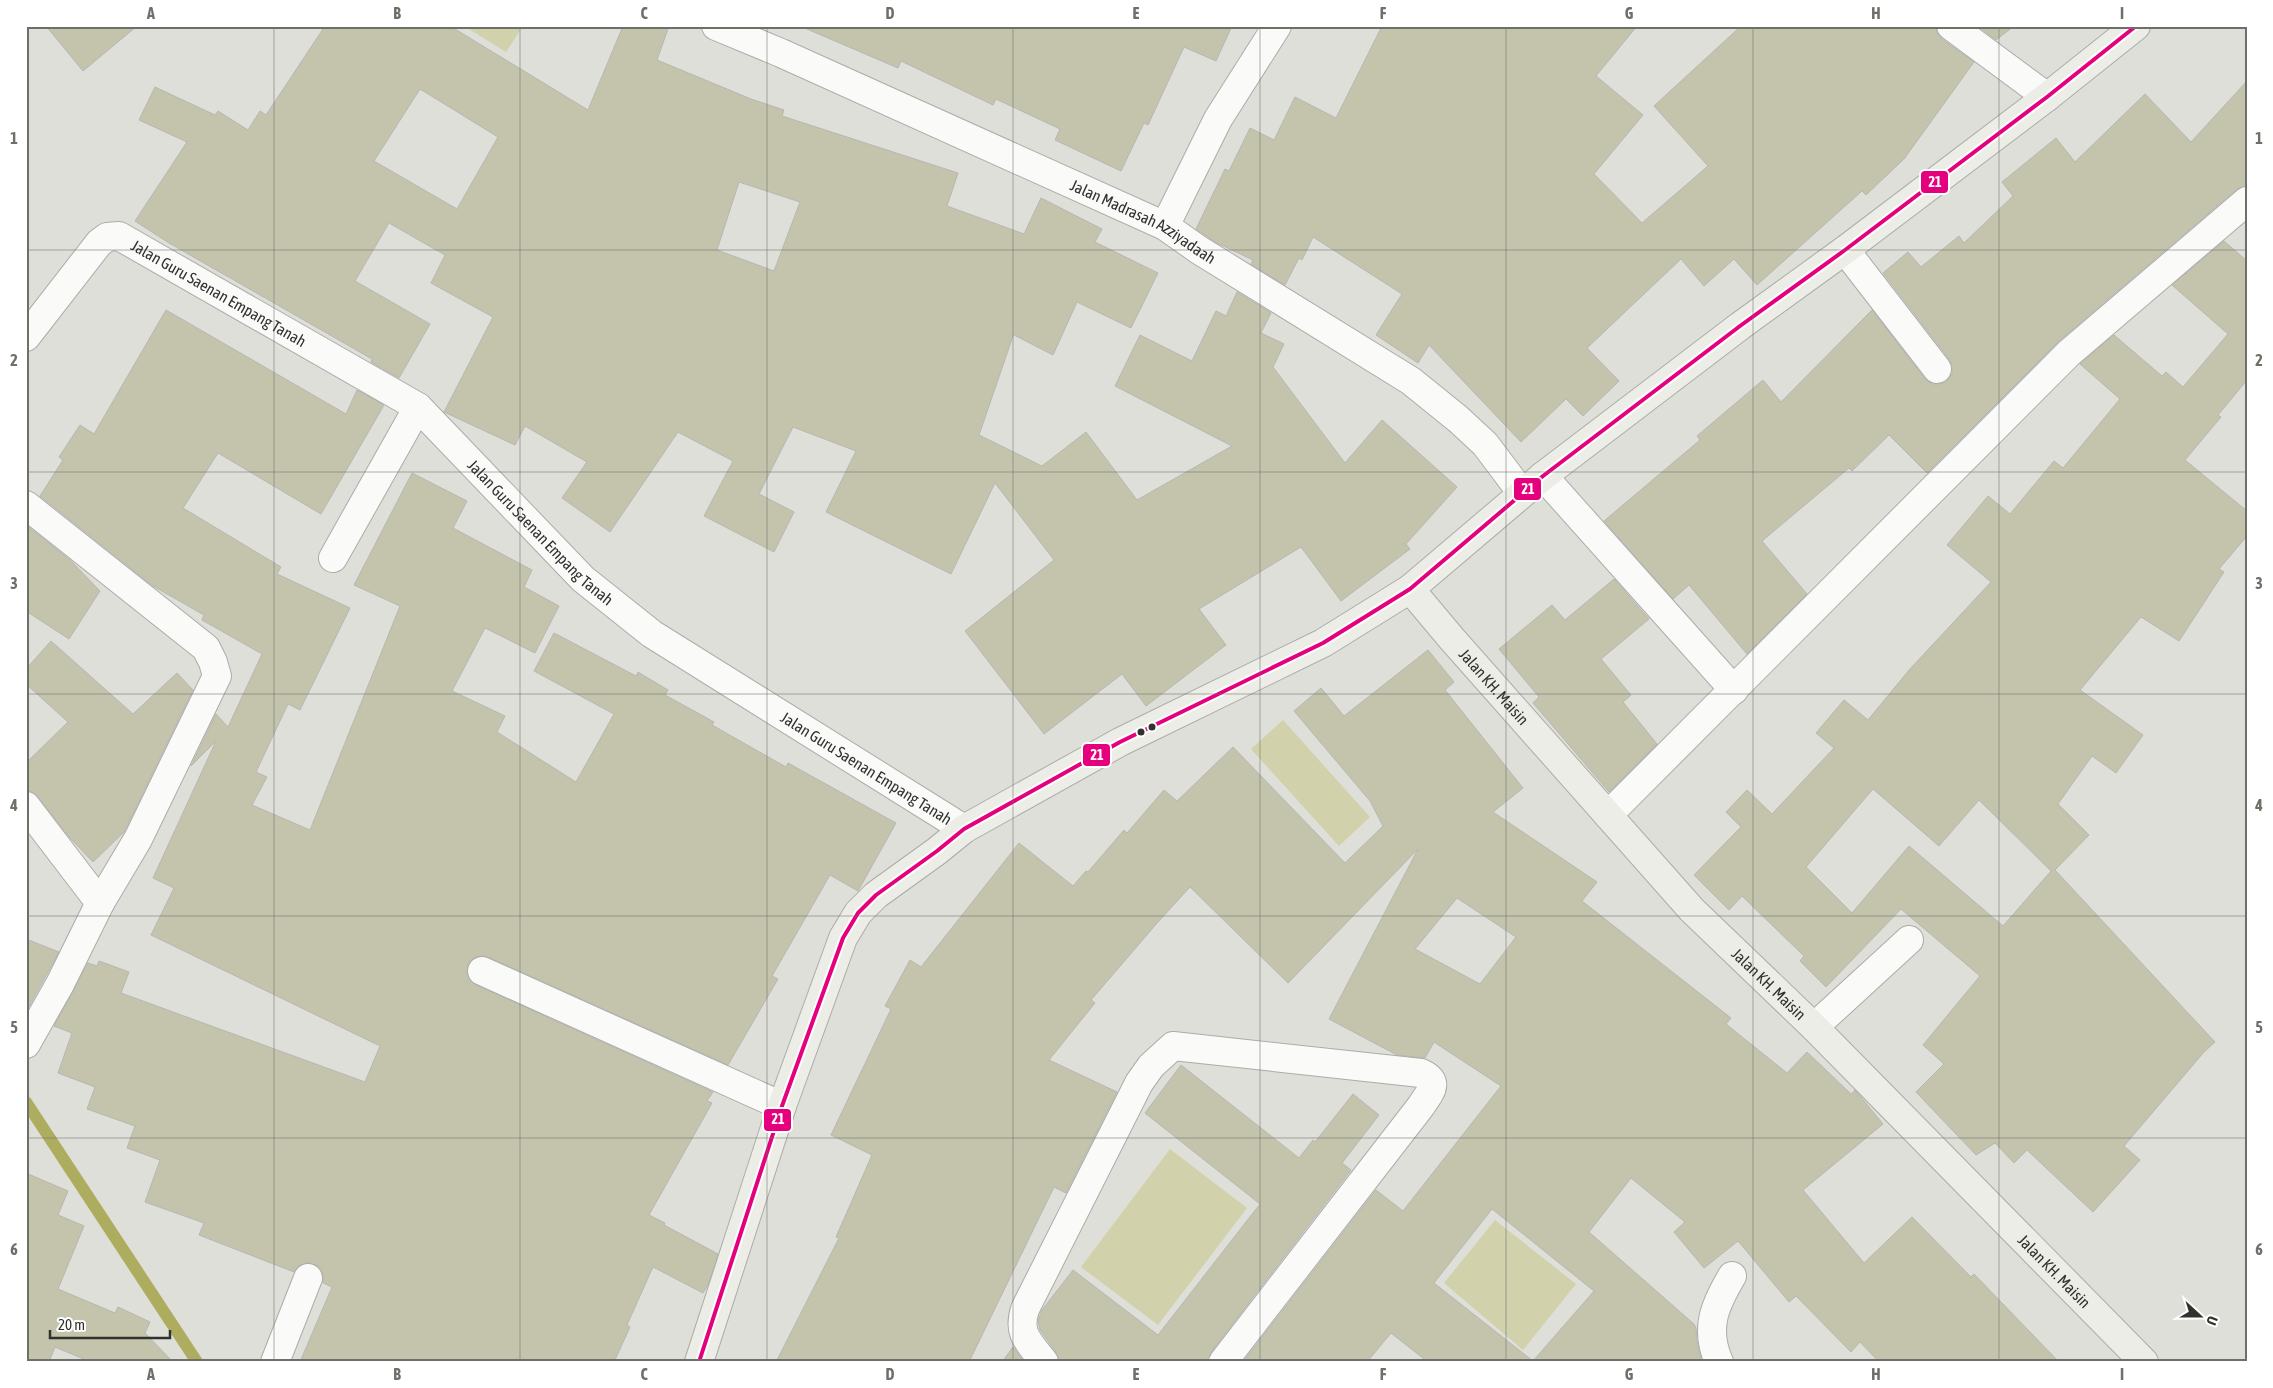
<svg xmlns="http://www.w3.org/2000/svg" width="2273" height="1388" font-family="'Asap Condensed',sans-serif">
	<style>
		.green { fill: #d1d1ab }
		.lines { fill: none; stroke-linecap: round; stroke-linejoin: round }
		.stream { stroke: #aead5f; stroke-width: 12 }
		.building { fill: #c4c4ad; stroke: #b7b7b2; fill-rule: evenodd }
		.street-casing { stroke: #acaca8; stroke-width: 30 }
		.secondary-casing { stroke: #acaca8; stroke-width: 30 }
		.street { stroke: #fafaf9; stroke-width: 28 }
		.secondary { stroke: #edede7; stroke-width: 28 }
		.bus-1-casing { stroke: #fff; stroke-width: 8 }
		.bus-1 { stroke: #e5007d; stroke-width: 4 }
		.grid { fill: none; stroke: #6e6f69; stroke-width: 1; stroke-opacity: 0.55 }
		.bus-dot { fill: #31322d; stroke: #fff; stroke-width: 2 }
		.labels { text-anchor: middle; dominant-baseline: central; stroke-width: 4.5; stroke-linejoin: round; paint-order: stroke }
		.street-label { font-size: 16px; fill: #31322d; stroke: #fff }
		.line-badge { stroke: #fff; stroke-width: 2 }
		.badge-label { font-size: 14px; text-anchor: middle; font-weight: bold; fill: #fff }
		.neatline { fill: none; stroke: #6e6f69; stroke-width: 2 }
		.grid-label { font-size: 16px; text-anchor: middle; font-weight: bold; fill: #6e6f69 }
	</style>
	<rect width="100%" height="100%" fill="#dfdfd9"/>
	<path class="green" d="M464 26H523L506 52Z
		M1283 720 1370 817 1339 846 1251 749Z
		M1170 1149 1247 1208 1158 1325 1081 1267Z
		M1495 1220 1576 1284 1523 1350 1444 1283Z"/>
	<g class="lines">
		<path class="stream" d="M26 1102 197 1362"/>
	</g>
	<path class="building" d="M46 26H137L83 71Z
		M325 26H450L588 110 623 26H669L657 60 751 99 784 110 782 116 958 173 947 206 1024 234 1041 198 1102 229 1095 242 1158 273 1131 328 1077 302 1053 355 1012 334 1013 336 979 435 1042 466 1086 432 1137 500 1232 446 1115 386 1140 335 1192 361 1216 311 1226 316 1237 292 1271 313 1261 333 1284 344 1273 367 1345 463 1382 420 1457 487 1406 544 1410 549 1341 601 1301 547 1199 609 1226 645 1146 706 1122 674 1044 734 965 631 1054 560 995 483 951 574 826 512 856 451 793 427 759 494 794 512 774 552 704 516 733 461 678 432 610 532 562 498 587 462 525 426 515 445 444 412 493 317 431 283 445 255 389 223 355 281 430 324 399 378 371 362 372 359 169 243 135 221 187 142 139 120 155 87 215 115 218 111 248 130 260 111 266 115ZM420 89 498 137 457 209 374 161ZM739 182 800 202 774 271 717 250Z
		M800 26H1232L1216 61 1184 47 1148 125 1144 123 1121 171 1055 140 1060 129 996 99 993 105 901 61 898 68Z
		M1382 26H1637L1596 76 1643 115 1594 174 1642 223 1708 166 1654 106 1741 26H1936L1937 33 1942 39 1974 62 1904 159 1866 195 1862 191 1757 285 1734 259 1704 286 1681 259 1587 348 1619 381 1583 416 1566 399 1521 442 1429 345 1418 363 1376 335 1402 294 1313 237 1302 260 1299 258 1285 285 1251 264 1253 260 1215 242 1196 229 1225 169 1229 171 1250 128 1274 140 1295 97 1336 118Z
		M1978 26H2014L1996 40Z
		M2247 81V186L2237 189 2059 341 1927 473 1889 435 1852 471 1849 468 1762 541 1807 594 1747 654 1689 585 1673 599 1604 521 1700 440 1697 436 1763 380 1781 402 1872 310 1925 379 1932 384H1939L1946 382 1952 374V367L1950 360 1883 273 1908 252 1921 267 1959 236 1964 243 2013 196 2002 182 2056 138 2075 162 2145 94 2191 142Z
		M2224 241 2247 261V380L2218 415 2221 417 2185 460 2247 511V536L2219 569 2224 572 2179 641 2141 617 2080 690 2143 735 2116 773 2092 756 2058 804 2089 835 2055 870 2215 1042 2204 1052 2124 1146 2140 1160 2093 1212 2027 1150 2014 1163 1995 1143 1976 1155 1916 1092 1944 1064 1923 1045 1980 976 1901 909 1826 987 1800 961 1804 956 1742 896 1729 910 1694 875 1741 827 1726 812 1747 790 1772 814 1834 748 1816 733 1844 700 1868 720 1910 669 1991 582 1947 545 1988 496 2010 514 2054 461 2063 468 2120 399 2080 364 2114 335 2162 376 2166 372 2183 387 2228 334 2172 285ZM1873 789 1939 846 1979 800 2051 871 2003 926 1909 846 1852 913 1806 867Z
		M166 310 346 414 357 390 384 405 321 514 218 453 183 508 281 567 277 574 350 608 300 710 288 704 256 772 267 777 252 805 310 830 400 606 354 585 412 473 467 501 453 528 532 570 524 587 559 606 535 653 485 628 452 691 505 716 497 732 576 782 614 714 534 671 554 633 636 676 638 672 668 690 665 695 714 722 712 725 786 767 788 763 896 823 858 891 830 875 772 976 778 979 728 1065 488 957 480 956 473 958 468 964 467 973 470 980 476 985 713 1092 707 1101 712 1103 649 1215 665 1223 664 1225 718 1254 708 1285 703 1293 653 1267 627 1325 630 1327 614 1362H300L332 1287 323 1283V1275L320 1268 313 1263H306L299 1266 294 1272 199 1235 204 1223 145 1202 160 1160 127 1148 135 1126 87 1109 95 1087 58 1073 72 1033 54 1026 88 963 97 966 99 961 129 972 121 993 365 1082 380 1046 151 935 174 888 153 878 216 741 191 766 216 714 228 727 262 654 202 620 204 615 153 586 40 496 63 460 59 457 80 425 94 434Z
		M26 525 70 560 100 591 69 639 26 611Z
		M1614 579 1649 619 1601 659 1631 695 1623 702 1657 744 1609 792 1533 703 1539 697 1499 649 1552 605 1565 620Z
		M51 641 133 714 177 673 193 690 124 832 93 862 70 838 38 797 32 792 26 791V763L68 722 26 684V669Z
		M1428 650 1454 682 1445 690 1523 788 1493 812 1597 882 1582 901 1731 1018 1726 1024 1787 1073 1807 1052 1851 1094 1855 1090 1883 1124 1803 1190 1864 1263 1912 1217 1971 1277 1974 1274 2059 1362H1879L1860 1342 1851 1352 1796 1296 1789 1302 1738 1241 1704 1268 1674 1232 1685 1222 1631 1178 1589 1232 1694 1324 1696 1328 1697 1341 1702 1362H1428L1391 1333 1367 1362H1243L1376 1190 1403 1211 1501 1086 1434 1042 1425 1058 1397 1055 1329 1019 1418 849 1288 983 1190 887 1158 922 1091 1000 1095 1003 1049 1060 1117 1092 1066 1193 1054 1187 969 1362H776L839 1238 836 1237 872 1155 831 1135 891 1009 885 1006 910 960 921 967 1019 843 1073 886 1086 871 1088 872 1124 830 1127 833 1164 790 1177 801 1233 747 1345 863 1383 826 1370 801 1294 711 1321 688 1344 716ZM1457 898 1516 937 1480 984 1415 949ZM1492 1209 1594 1291 1533 1361 1434 1283Z
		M26 939 59 952 26 1012Z
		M1181 1065 1299 1158 1313 1140 1315 1142 1353 1094 1379 1115 1342 1163 1351 1170 1211 1352 1208 1362H1059L1056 1352 1040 1330 1038 1320 1042 1310 1073 1270 1158 1335 1260 1204 1145 1113Z
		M26 1173 68 1191 58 1215 84 1226 58 1289 115 1313 118 1307 150 1322 145 1333 173 1362H91L55 1347 49 1362H26Z
		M1013 1347 1024 1362H1002Z"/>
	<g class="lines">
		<defs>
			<g id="street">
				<path id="s1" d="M716 26 781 53 1165 226 1199 250 1411 381 1458 419 1485 444 1522 493"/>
				<path d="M1951 26 2047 97"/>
				<path d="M1165 226 1218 119 1277 26"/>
				<path d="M1845 250 1937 369"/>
				<path id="s2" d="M26 337 99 243 107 237 119 236 418 407 583 579 652 634 964 829"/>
				<path d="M1543 476 1734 690"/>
				<path d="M26 505 206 648 213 662 217 676 138 839 100 903 60 984 26 1044"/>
				<path d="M333 558 418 407"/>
				<path d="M26 806 100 903"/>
				<path d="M1608 815 2069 353 2247 201"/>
				<path d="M482 971 782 1106"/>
				<path d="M1814 1027 1909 940"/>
				<path d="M275 1362 308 1278"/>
				<path d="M1044 1362C1029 1342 1017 1334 1025 1309L1139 1083 1151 1066 1173 1046 1421 1073C1441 1082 1430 1092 1421 1106L1223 1362"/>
				<path d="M1719 1362C1704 1328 1715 1305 1732 1276"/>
			</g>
			<g id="secondary">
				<path id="s3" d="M1410 589 1452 639 1692 910 1814 1027 2144 1362"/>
				<path d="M699 1362 782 1106 843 938 858 913 876 895 937 851 964 829 1120 742 1323 643 1410 589 1543 476 1740 326 1845 250 2047 97 2136 26"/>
			</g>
		</defs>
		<use href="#street" class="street-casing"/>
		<use href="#secondary" class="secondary-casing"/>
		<use href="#street" class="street"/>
		<use href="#secondary" class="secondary"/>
		<defs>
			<path id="bus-1" d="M699 1362 782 1106 843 938 858 913 876 895 937 851 964 829 1120 742 1323 643 1410 589 1543 476 1740 326 1845 250 2047 97 2136 26"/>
		</defs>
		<use href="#bus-1" class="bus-1-casing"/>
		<use href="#bus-1" class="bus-1"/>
	</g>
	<path class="grid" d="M274 26V1362M520 26V1362M767 26V1362M1013 26V1362M1260 26V1362M1506 26V1362M1753 26V1362M1999 26V1362M26 250H2247M26 472H2247M26 694H2247M26 916H2247M26 1138H2247"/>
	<g class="bus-dot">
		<circle cx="1152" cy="727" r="4.5"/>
		<circle cx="1141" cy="732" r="4.5"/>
	</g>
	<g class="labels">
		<g class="street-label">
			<text stroke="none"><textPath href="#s1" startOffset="470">Jalan Madrasah Azziyadaah</textPath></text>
			<text stroke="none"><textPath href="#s2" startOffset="256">Jalan Guru Saenan Empang Tanah</textPath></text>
			<text stroke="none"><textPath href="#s2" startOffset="661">Jalan Guru Saenan Empang Tanah</textPath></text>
			<text stroke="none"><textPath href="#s3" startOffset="129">Jalan KH. Maisin</textPath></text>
			<text stroke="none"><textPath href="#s2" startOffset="1065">Jalan Guru Saenan Empang Tanah</textPath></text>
			<text stroke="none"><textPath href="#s3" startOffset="534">Jalan KH. Maisin</textPath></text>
			<text stroke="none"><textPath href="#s3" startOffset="939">Jalan KH. Maisin</textPath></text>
		</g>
	</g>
	<g class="line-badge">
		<rect x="1920" y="170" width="29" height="24" rx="5" fill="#e5007d"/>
		<rect x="1513" y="477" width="29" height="24" rx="5" fill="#e5007d"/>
		<rect x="1082" y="743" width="29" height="24" rx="5" fill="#e5007d"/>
		<rect x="763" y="1108" width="29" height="24" rx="5" fill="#e5007d"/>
	</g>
	<g class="badge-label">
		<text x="1935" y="187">21</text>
		<text x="1528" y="494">21</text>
		<text x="1097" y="760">21</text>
		<text x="778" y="1124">21</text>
	</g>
	<rect width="2273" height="1388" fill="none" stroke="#ffffff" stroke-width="55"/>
	<g transform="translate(2200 1316) rotate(111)" stroke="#ffffff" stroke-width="4" paint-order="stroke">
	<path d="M0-4L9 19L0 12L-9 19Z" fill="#31322d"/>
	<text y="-8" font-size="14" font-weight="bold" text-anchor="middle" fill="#31322d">U</text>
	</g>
	<path d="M50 1330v8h120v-8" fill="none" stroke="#31322d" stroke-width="2.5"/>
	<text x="58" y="1330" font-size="15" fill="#31322d" stroke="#ffffff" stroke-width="4" paint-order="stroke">20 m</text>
	<rect x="28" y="28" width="2218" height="1332" class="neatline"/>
	<g class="grid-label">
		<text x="151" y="19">A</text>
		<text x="397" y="19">B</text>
		<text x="644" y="19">C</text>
		<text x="890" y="19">D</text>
		<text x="1136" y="19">E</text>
		<text x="1383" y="19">F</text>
		<text x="1629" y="19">G</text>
		<text x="1876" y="19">H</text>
		<text x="2122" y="19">I</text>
		<text x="14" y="144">1</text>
		<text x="2259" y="144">1</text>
		<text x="14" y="366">2</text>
		<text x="2259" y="366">2</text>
		<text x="14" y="589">3</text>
		<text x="2259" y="589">3</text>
		<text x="14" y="811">4</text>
		<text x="2259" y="811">4</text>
		<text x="14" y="1033">5</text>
		<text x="2259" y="1033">5</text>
		<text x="14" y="1255">6</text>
		<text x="2259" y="1255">6</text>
		<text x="151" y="1380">A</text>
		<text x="397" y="1380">B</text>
		<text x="644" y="1380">C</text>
		<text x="890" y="1380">D</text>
		<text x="1136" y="1380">E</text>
		<text x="1383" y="1380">F</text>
		<text x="1629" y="1380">G</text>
		<text x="1876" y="1380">H</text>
		<text x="2122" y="1380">I</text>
	</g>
</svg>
